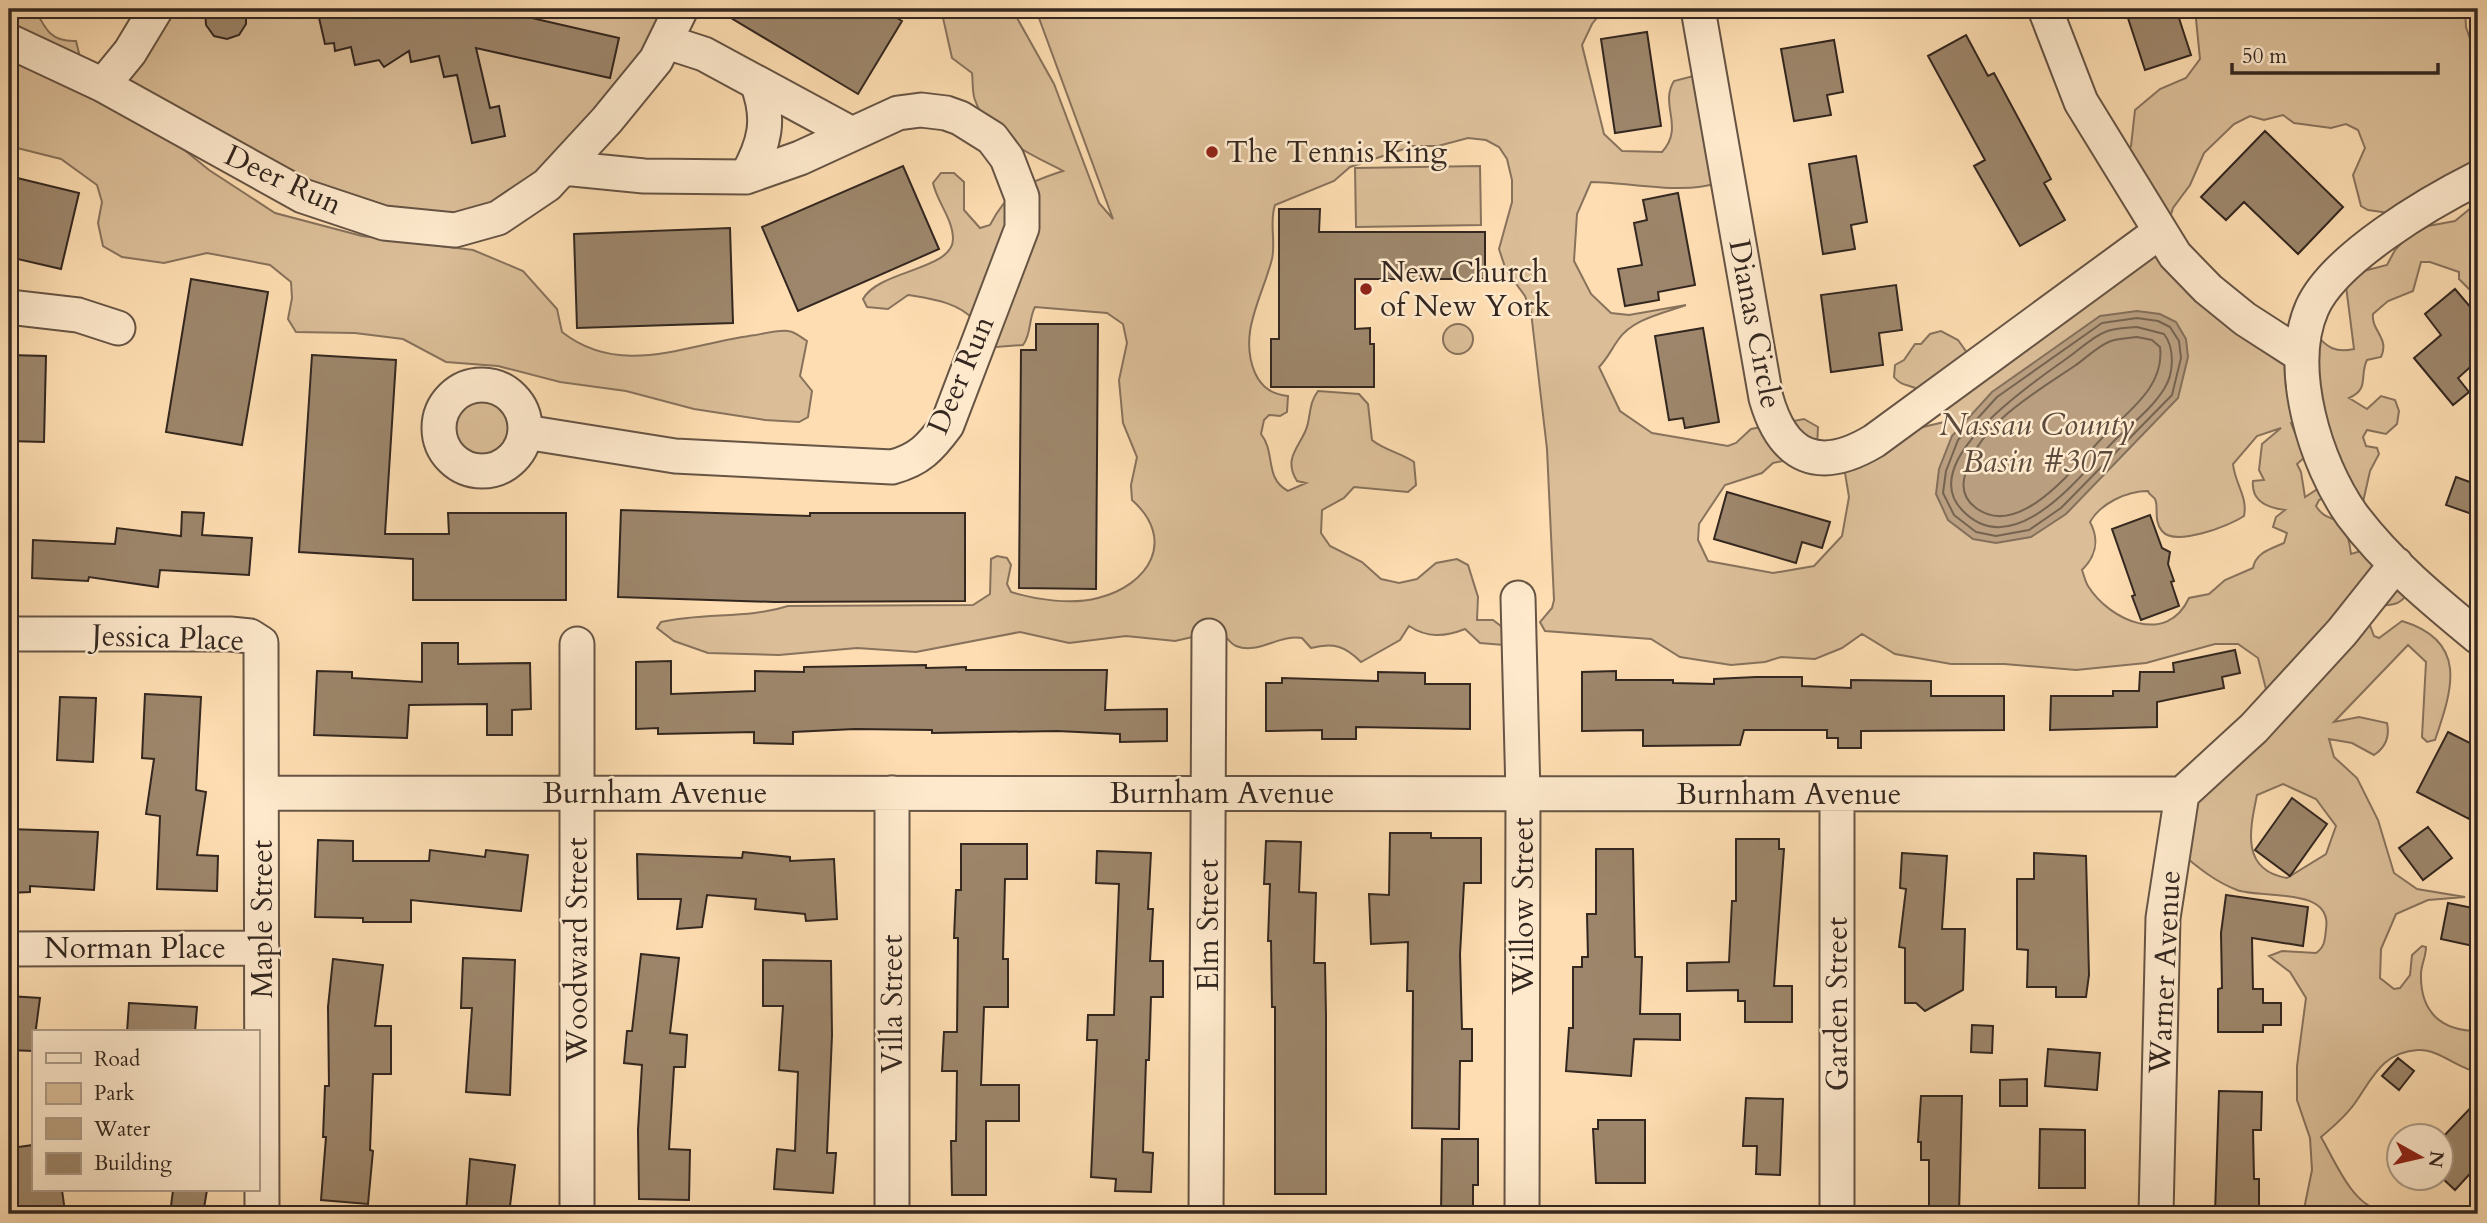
<svg xmlns="http://www.w3.org/2000/svg" width="2487" height="1223" font-family="Cardo,serif">
	<style>
		.green { fill: #dbbe98; stroke: #88725c; stroke-width: 2; fill-rule: evenodd }
		.water { fill: #b99f80; stroke: #846f5a; stroke-width: 2 }
		.lines { fill: none; stroke-linecap: round; stroke-linejoin: round }
		.shore { stroke: #766350; stroke-width: 2 }
		.building { fill: #9d866b; stroke: #342720; stroke-width: 2 }
		.minor-casing { stroke: #665444; stroke-width: 37 }
		.minor { stroke: #fee9cc; stroke-width: 33 }
		.poi-dot { fill: #8f2418; stroke: #fee9cc; stroke-width: 2.5 }
		.labels { text-anchor: middle; dominant-baseline: central; stroke-width: 5; stroke-linejoin: round; paint-order: stroke }
		.poi-label { font-size: 30px; fill: #342720; stroke: #fee9cc; text-anchor: start }
		.street-label { font-size: 30px; fill: #342720; stroke: #fee9cc }
		.water-label { font-size: 32px; font-style: italic; fill: #5c4b3d; stroke: #fee9cc }
	</style>
	<rect width="100%" height="100%" fill="#fdddb1"/>
	<filter id="stains"><feTurbulence type="fractalNoise" baseFrequency=".00286" numOctaves="4"/><feColorMatrix values="0 0 0 0 .2 0 0 0 0 .09 0 0 0 0 .02 0 0 0 .5 -.17"/></filter>
	<radialGradient id="worn" r=".72"><stop offset=".6" stop-color="#630" stop-opacity="0"/><stop offset="1" stop-color="#630" stop-opacity=".3"/></radialGradient>
	<path class="green" d="M9 9H35C45 29 51 42 76 41L81 61 166 135 209 170 275 213 362 236 473 250 523 271 557 309 562 332C622 379 689 343 756 335 766 333 778 330 788 331 794 331 802 338 807 341L800 376 812 391 808 417 799 422 765 420 694 409 626 391 560 382 498 366 446 362 403 339 355 333 296 332 288 319 292 298 291 282 270 265 207 253 164 263 122 257 103 246 98 223 102 202 97 185 61 159 9 146Z
		M156 9H681L667 42 498 218 384 223 103 85Z
		M941 9H1012L1054 84 1099 203 1113 219 1039 18 1066 9H1604L1592 24 1582 45 1604 134 1622 151 1662 152C1685 127 1659 105 1674 81L1701 74 1717 183C1683 195 1629 182 1591 182L1577 214 1574 261 1591 294 1611 313 1629 315 1686 305C1664 313 1632 319 1618 340 1611 350 1607 359 1599 367L1620 411 1652 433 1728 446 1736 443 1751 429 1804 419 1818 427 1817 448 1797 458 1773 463 1762 473 1725 485 1699 524 1698 540 1708 561 1773 573 1814 566 1842 536 1849 497 1845 473 1859 442 1944 422 1948 416C1932 414 1931 398 1919 390 1910 384 1902 387 1894 377L1895 365 1904 360 1915 344H1921L1930 334 1941 331 1958 340 1968 354 2141 233 2124 158 2131 146 2135 110 2160 89 2186 78 2200 59 2195 9H2465L2466 27 2478 62V174L2396 214 2368 210 2361 206 2353 175 2365 148 2358 130 2346 124 2331 128 2294 123 2283 115 2264 120 2250 116 2234 124 2204 153 2190 185 2173 208 2163 240 2279 334H2316C2327 348 2336 353 2354 349L2346 286 2360 272 2387 265 2395 250 2409 235 2428 226 2455 221 2478 202V298L2459 279V272L2430 262H2421L2413 291 2388 301 2373 314C2371 331 2390 338 2381 357L2367 360C2359 376 2370 389 2349 398L2367 409 2381 396 2395 400 2399 411 2397 424 2386 434 2367 430 2363 437 2366 446 2377 448 2379 454 2370 471 2363 502 2357 503 2333 494 2319 500 2316 506C2330 529 2345 505 2351 554L2371 548 2411 589C2402 603 2396 606 2379 605L2366 615 2374 636 2379 638 2402 621C2468 641 2453 688 2435 740L2427 742 2422 737 2426 662 2408 645 2334 722 2359 717 2387 723C2390 737 2386 747 2374 755L2352 743 2329 739 2334 757 2357 778 2378 820 2394 873 2417 889 2465 897 2428 900 2396 914 2381 949 2380 978 2394 989 2400 988 2410 975 2412 955 2422 946 2426 947C2426 957 2421 965 2421 974 2420 1012 2441 1031 2478 1031V1072C2458 1069 2439 1049 2418 1050 2382 1052 2372 1079 2355 1103 2346 1116 2333 1127 2321 1137 2334 1159 2352 1205 2380 1210 2393 1212 2399 1208 2412 1214H2303L2312 1170 2310 1138 2297 1100V1066L2306 998 2290 972 2269 956 2282 951 2316 953C2325 947 2325 939 2326 929 2333 886 2261 899 2237 890 2216 882 2200 869 2183 855L2189 809 2277 703 2266 689 2258 658 2238 644H2215L2146 663 2076 670 2004 664H1951L1895 654 1862 634 1842 648 1815 659 1781 657 1765 662 1731 665 1680 657 1651 639 1545 631 1540 622 1552 608 1554 600 1547 449 1531 312 1525 296 1506 270 1499 249 1512 202V180L1507 159 1499 147 1486 140 1468 138 1438 146H1413L1350 167 1334 181 1275 205C1269 222 1276 241 1272 259 1262 298 1238 333 1255 373 1262 388 1272 394 1288 396L1287 412 1280 416 1269 415 1264 420 1261 434C1276 453 1264 478 1288 491L1306 483 1297 481C1281 456 1304 444 1308 423 1311 409 1310 402 1318 391L1359 394 1368 404 1372 440C1384 450 1401 453 1414 462L1416 485 1408 492 1354 487 1344 498 1322 510 1321 533 1330 546 1362 562 1381 579 1399 583 1417 579 1436 563 1457 559 1468 565 1478 597 1477 620H1493L1506 630 1504 645 1480 643 1465 629C1445 637 1427 638 1409 626L1400 640 1361 662C1345 646 1333 642 1311 648L1302 638C1279 634 1258 655 1236 646 1229 643 1226 635 1219 631L1175 641 1126 636 1069 643 1020 632 916 652 857 648 779 655 708 653 674 641 657 628 661 622C703 612 748 619 788 606L973 605 990 594 991 559 997 556 1007 558 1011 565 1007 584 1011 592C1037 600 1072 605 1098 598 1149 585 1177 540 1132 500L1131 485 1137 457 1123 423 1119 380 1127 343 1123 324 1107 313 1035 307C1028 320 1032 333 1023 345L996 347C988 339 983 329 975 321 958 302 932 299 908 295L888 309 867 307 863 299C879 270 953 270 953 239 953 219 937 202 933 183L941 173H954L964 182V210L980 228 990 225C1008 190 1026 183 1063 171 1031 154 988 137 975 100 972 92 973 81 972 73L952 58ZM2296 422 2325 490H2316L2305 497 2301 472 2297 464 2305 457 2291 423ZM2281 428 2262 444 2259 470 2264 480 2253 481C2251 501 2268 508 2285 510L2276 517 2273 527 2287 533 2284 543C2271 549 2256 552 2253 568L2225 580 2209 594 2189 598C2167 646 2110 621 2088 586 2085 581 2084 575 2082 570 2096 556 2100 541 2090 522 2100 504 2126 491 2148 491 2149 495 2153 496 2155 499 2159 507 2153 520 2162 531 2175 547 2229 526 2244 516 2248 497 2235 484 2233 464L2257 436ZM2283 784 2316 799 2336 826 2326 854 2287 878C2240 870 2250 829 2257 795Z
		M1480 166 1481 225 1356 227 1355 168Z
		M1443 339a15 15 0 1 1 30 0a15 15 0 1 1-30 0Z
		M439 428a43 43 0 1 1 86 0a43 43 0 1 1-86 0Z"/>
	<path class="water" d="M2137 311 2160 314 2176 322 2186 339 2188 357 2178 398 2066 514 2031 537 1996 543 1973 539 1948 520 1936 494 1939 469 1952 436 1992 392 2100 316Z"/>
	<g class="lines">
		<path class="shore" d="M2137 318 2158 321 2170 327 2179 341 2181 358 2172 395 2061 508 2029 530 1996 536 1976 532 1954 515 1943 493 1946 471 1958 440 1997 397 2102 323Z
			M2137 327 2164 334C2175 348 2174 374 2164 389 2152 409 2128 427 2112 443 2079 477 2013 564 1962 510 1915 461 2034 382 2066 359 2078 351 2092 337 2105 332 2114 328 2127 328 2137 327Z
			M2137 337 2152 340 2160 347C2165 387 2128 411 2103 437 2076 465 2020 541 1976 508 1965 500 1961 489 1965 475 1978 424 2035 393 2076 365 2086 358 2099 345 2111 341 2119 338 2129 338 2137 337Z"/>
	</g>
	<path class="building" d="M205 9H246V24L239 35 227 39 214 36 206 25Z
		M317 9H525L523 16 619 38 610 78 476 48 490 108 499 106 505 136 472 143 457 75 444 77 439 56 411 62 409 51 384 67 379 60 355 65 351 47 335 51 334 43 325 44Z
		M716 9H882L902 21 858 94Z
		M2125 9H2176L2191 55 2145 70Z
		M1647 32 1661 126 1615 133 1601 39Z
		M1966 35 1988 76 1994 73 2051 179 2044 183 2065 220 2020 246 1974 166 1985 160 1928 56Z
		M1834 40 1843 92 1827 95 1831 115 1794 121 1781 49Z
		M2265 131 2343 207 2298 254 2244 202 2226 220 2201 197Z
		M1856 156 1867 222 1851 225 1855 249 1823 254 1809 164Z
		M903 166 939 249 798 311 762 227Z
		M9 176 79 193 61 269 9 257Z
		M1678 193 1695 285 1658 292 1659 300 1625 306 1618 269 1642 265 1634 223 1647 220 1643 200Z
		M1279 209H1320L1319 232H1485V279H1355V329L1370 328V344H1374V387H1271V339H1279Z
		M730 228 733 323 577 328 574 234Z
		M191 279 268 292 242 445 166 432Z
		M1896 285 1902 330 1879 333 1883 365 1831 372 1821 295Z
		M2455 289 2478 316V360L2458 378 2469 392 2453 405 2414 358 2441 335 2425 314Z
		M1036 324H1098L1096 589 1019 588 1021 350H1036Z
		M1703 328 1719 422 1685 428 1683 418 1669 420 1655 336Z
		M9 355 46 356 44 442 9 441Z
		M312 355 396 360 385 534H449L448 513H566V600H413V559L299 552Z
		M2456 477 2478 485V516L2446 505Z
		M1727 492 1830 522 1822 548 1802 542 1796 563 1714 539Z
		M621 510 810 516V513H965V601L774 602 618 597Z
		M182 512 204 513 202 535 252 538 249 575 160 570 158 587 89 577 88 581 32 578 33 540 115 544 117 528 181 536Z
		M2150 515 2162 548 2170 552 2168 564 2174 581 2171 582 2179 606 2141 620 2132 596 2135 595 2112 529Z
		M422 643H458V664L530 663 531 709 512 710V735H487V704L409 705 407 738 314 735 317 671 352 672V678L422 682Z
		M2235 650 2240 673 2222 677 2224 688 2157 702V727L2050 730 2051 696H2113V691H2139L2140 672H2174L2173 663Z
		M671 661V694L755 691V671L804 672V667L926 665V668L966 667V670H1107L1105 710 1167 709V741L1120 742V734L1057 731 932 733V730L855 729 793 732V744L754 743V732L658 734V728L636 729V662Z
		M1616 671V680H1673V683L1714 684V679L1756 677H1802V686L1851 688V680L1931 681V696H2004V730L1861 731V748H1838V738H1827V730H1744L1740 745 1643 746V730L1582 731V672Z
		M1378 672 1425 673V684H1470V729L1356 727V739H1322V730L1266 731V683H1282V678L1378 681Z
		M145 694 201 697 196 790 206 792 197 855 218 856 217 891 157 889 160 816 146 814 154 759 142 758Z
		M60 697 96 698 93 762 57 760Z
		M2448 732 2478 747V800L2469 819 2417 792Z
		M2292 798 2327 824 2290 876 2255 850Z
		M2428 827 2452 858 2423 880 2399 848Z
		M9 829 98 832 94 890 30 886V892L9 893Z
		M1390 833H1431V838H1481V883H1464L1460 954 1462 1029H1472V1061H1460L1459 1129 1412 1128 1413 991H1407L1408 942 1371 944 1369 894 1389 895Z
		M1736 839H1779V849H1784L1774 986H1792V1022H1745V1001H1738V990L1687 991V963L1729 962 1732 901H1736Z
		M318 840 353 841V861H429L430 850 485 857 486 850 528 855 521 911 411 900V922H363V918L315 917Z
		M1266 841 1301 842 1299 892 1316 893 1314 963H1325L1326 1015V1194H1275V1007H1272L1271 941H1268L1270 884H1264Z
		M961 844H1027V879H1005L1003 959H1008V1007H984L981 1085H1019V1121H986V1195H952L951 1141H956L957 1071H942L944 1032H957L958 938H954L956 890H961Z
		M1596 849H1633L1635 957H1642L1640 1014H1680V1040L1634 1039 1631 1076 1566 1071 1569 1028H1573V967H1582V957H1588L1587 914H1596Z
		M1097 851 1151 853 1148 909H1153L1150 961H1163V997H1151L1149 1060H1146L1143 1152 1153 1153 1151 1192 1115 1191 1116 1179 1091 1177 1097 1040H1087L1088 1015H1114L1119 884 1096 883Z
		M743 852 790 857V861L834 859 837 919 806 921 805 914 755 909 756 899 707 895 702 927 677 929 681 899H638L637 854 742 858Z
		M1902 853 1947 856 1942 929H1965L1963 990 1925 1011 1916 1003H1905V948L1899 947 1906 889 1900 888Z
		M2034 853 2086 856 2089 975 2086 997H2056V987H2027L2028 950 2017 949V879H2034Z
		M2226 895 2308 907 2303 946 2252 938 2253 989H2263V1003H2281V1025H2263V1032H2218V989L2222 988 2221 933Z
		M2448 903 2478 909V947L2441 939Z
		M641 954 679 958 670 1033 687 1035 685 1067H674L669 1149 690 1150 689 1200 639 1199 638 1130 642 1065 624 1063 627 1031H632Z
		M463 958 515 960 510 1095 466 1092 472 1008H461Z
		M333 959 383 965 375 1026H391V1074H373L370 1150 373 1151 368 1204 321 1200 326 1137H323L325 1086H329L328 1007Z
		M763 960 831 961 832 1035 827 1153H836L833 1193 774 1189 777 1149 795 1151 798 1072 779 1070 783 1006H763Z
		M9 996 40 998 33 1051 9 1050Z
		M129 1003 197 1007 195 1032H127Z
		M1972 1025 1993 1026 1992 1053 1971 1052Z
		M2048 1049 2100 1053 2097 1090 2045 1086Z
		M2398 1058 2414 1071 2399 1090 2382 1076Z
		M2027 1079V1106H2000V1080Z
		M2219 1091 2262 1092 2261 1130H2253L2254 1179H2259V1214H2215Z
		M1921 1096H1962L1959 1214H1929V1160H1921V1142H1918Z
		M1746 1098 1783 1099 1780 1175 1756 1174 1757 1146H1743Z
		M2478 1100V1165L2455 1190 2441 1177V1139Z
		M1598 1120H1645V1183H1596L1593 1129H1598Z
		M2040 1129 2085 1130V1188H2039Z
		M1442 1139H1478V1185H1473V1214H1441Z
		M33 1145V1190H62L65 1212 18 1214 11 1148Z
		M470 1159 515 1165 509 1214H466Z
		M173 1190H207L203 1214H170Z"/>
	<g class="lines">
		<defs>
			<path id="minor" d="M1698 9 1766 398C1783 458 1819 474 1874 441L2158 233
				M2045 9 2081 102 2175 255 2208 289 2245 319 2301 355
				M9 41 103 85 303 196 384 223 455 230 498 218 547 185 607 120 656 60 681 9
				M667 42 704 54 852 134
				M103 85 130 52 156 9
				M746 177C765 144 771 119 757 83
				M2478 178C2430 202 2334 258 2312 308 2286 368 2315 463 2352 515 2387 562 2433 600 2478 637
				M9 307 78 315 118 328
				M439 428a43 43 0 1 1 86 0a43 43 0 1 1-86 0Z
				M525 432 675 456 892 467C919 460 930 448 947 425L1022 228V197L1007 158 992 138 960 118 946 113 921 110 898 113 800 158 746 177 644 176 563 168
				M1518 598 1523 794 1522 1214
				M9 634H230L250 636 261 643 262 1214
				M262 793 2182 794
				M9 949 262 948
				M577 1214V644
				M892 1214V793
				M1206 1214 1209 636
				M1837 1214V794
				M2156 1214 2163 918 2182 794 2254 728 2342 632 2396 564"/>
		</defs>
		<use href="#minor" class="minor-casing"/>
		<use href="#minor" class="minor"/>
	</g>
	<g class="poi-dot">
		<circle cx="1212" cy="152" r="7"/>
		<circle cx="1366" cy="289" r="7"/>
	</g>
	<g class="labels">
		<g class="poi-label">
			<text x="1226" y="152">The Tennis King</text>
			<text x="1380" y="272">New Church<tspan x="1380" dy="34">of New York</tspan></text>
		</g>
		<g class="street-label">
			<text transform="translate(283 180) rotate(25)">Deer Run</text>
			<text transform="translate(1755 324) rotate(79)">Dianas Circle</text>
			<text transform="translate(961 375) rotate(-67)">Deer Run</text>
			<text transform="translate(168 638) rotate(2)">Jessica Place</text>
			<text x="655" y="793">Burnham Avenue</text>
			<text x="1222" y="793">Burnham Avenue</text>
			<text x="1789" y="794">Burnham Avenue</text>
			<text transform="translate(1523 906) rotate(-90)">Willow Street</text>
			<text transform="translate(262 919) rotate(-90)">Maple Street</text>
			<text transform="translate(1208 925) rotate(-90)">Elm Street</text>
			<text x="135" y="948">Norman Place</text>
			<text transform="translate(577 950) rotate(-90)">Woodward Street</text>
			<text transform="translate(2165 972) rotate(-87)">Warner Avenue</text>
			<text transform="translate(892 1004) rotate(-90)">Villa Street</text>
			<text transform="translate(1837 1004) rotate(-90)">Garden Street</text>
		</g>
		<g class="water-label">
			<text x="2037" y="425">Nassau County<tspan x="2037" dy="37">Basin #307</tspan></text>
		</g>
	</g>
	<rect width="2487" height="1223" fill="none" stroke="#fdddb1" stroke-width="35"/>
	<rect x="10" y="10" width="2466" height="1202" fill="none" stroke="#342720" stroke-width="3.5"/>
	<rect x="18" y="18" width="2452" height="1188" fill="none" stroke="#342720" stroke-width="2"/>
	<rect x="32" y="1030" width="228" height="161" fill="#fee9cc" stroke="#ad9b87" stroke-width="2"/>
	<rect x="46" y="1053" width="35" height="10" fill="#fee9cc" stroke="#ad9b87" stroke-width="2"/>
	<text x="94" y="1066" font-size="21" fill="#342720">Road</text>
	<rect x="46" y="1083" width="35" height="21" fill="#dbbe98" stroke="#ad9b87" stroke-width="2"/>
	<text x="94" y="1100" font-size="21" fill="#342720">Park</text>
	<rect x="46" y="1118" width="35" height="21" fill="#b99f80" stroke="#ad9b87" stroke-width="2"/>
	<text x="94" y="1136" font-size="21" fill="#342720">Water</text>
	<rect x="46" y="1153" width="35" height="21" fill="#9d866b" stroke="#ad9b87" stroke-width="2"/>
	<text x="94" y="1170" font-size="21" fill="#342720">Building</text>
	<g transform="translate(2420 1157) rotate(98)"><circle r="33" fill="#fee9cc" stroke="#ad9b87" stroke-width="2"/>
	<path d="M0-5L12 26L0 18L-12 26Z" fill="#8f2418"/>
	<text y="-10" font-size="19" font-weight="bold" text-anchor="middle" fill="#342720">N</text>
	</g>
	<path d="M2232 63v10h206v-10" fill="none" stroke="#342720" stroke-width="3.5"/>
	<text x="2242" y="63" font-size="21" fill="#342720" stroke="#fee9cc" stroke-width="5" paint-order="stroke">50 m</text>
	<rect width="100%" height="100%" filter="url(#stains)"/>
	<rect width="100%" height="100%" fill="url(#worn)"/>
</svg>
